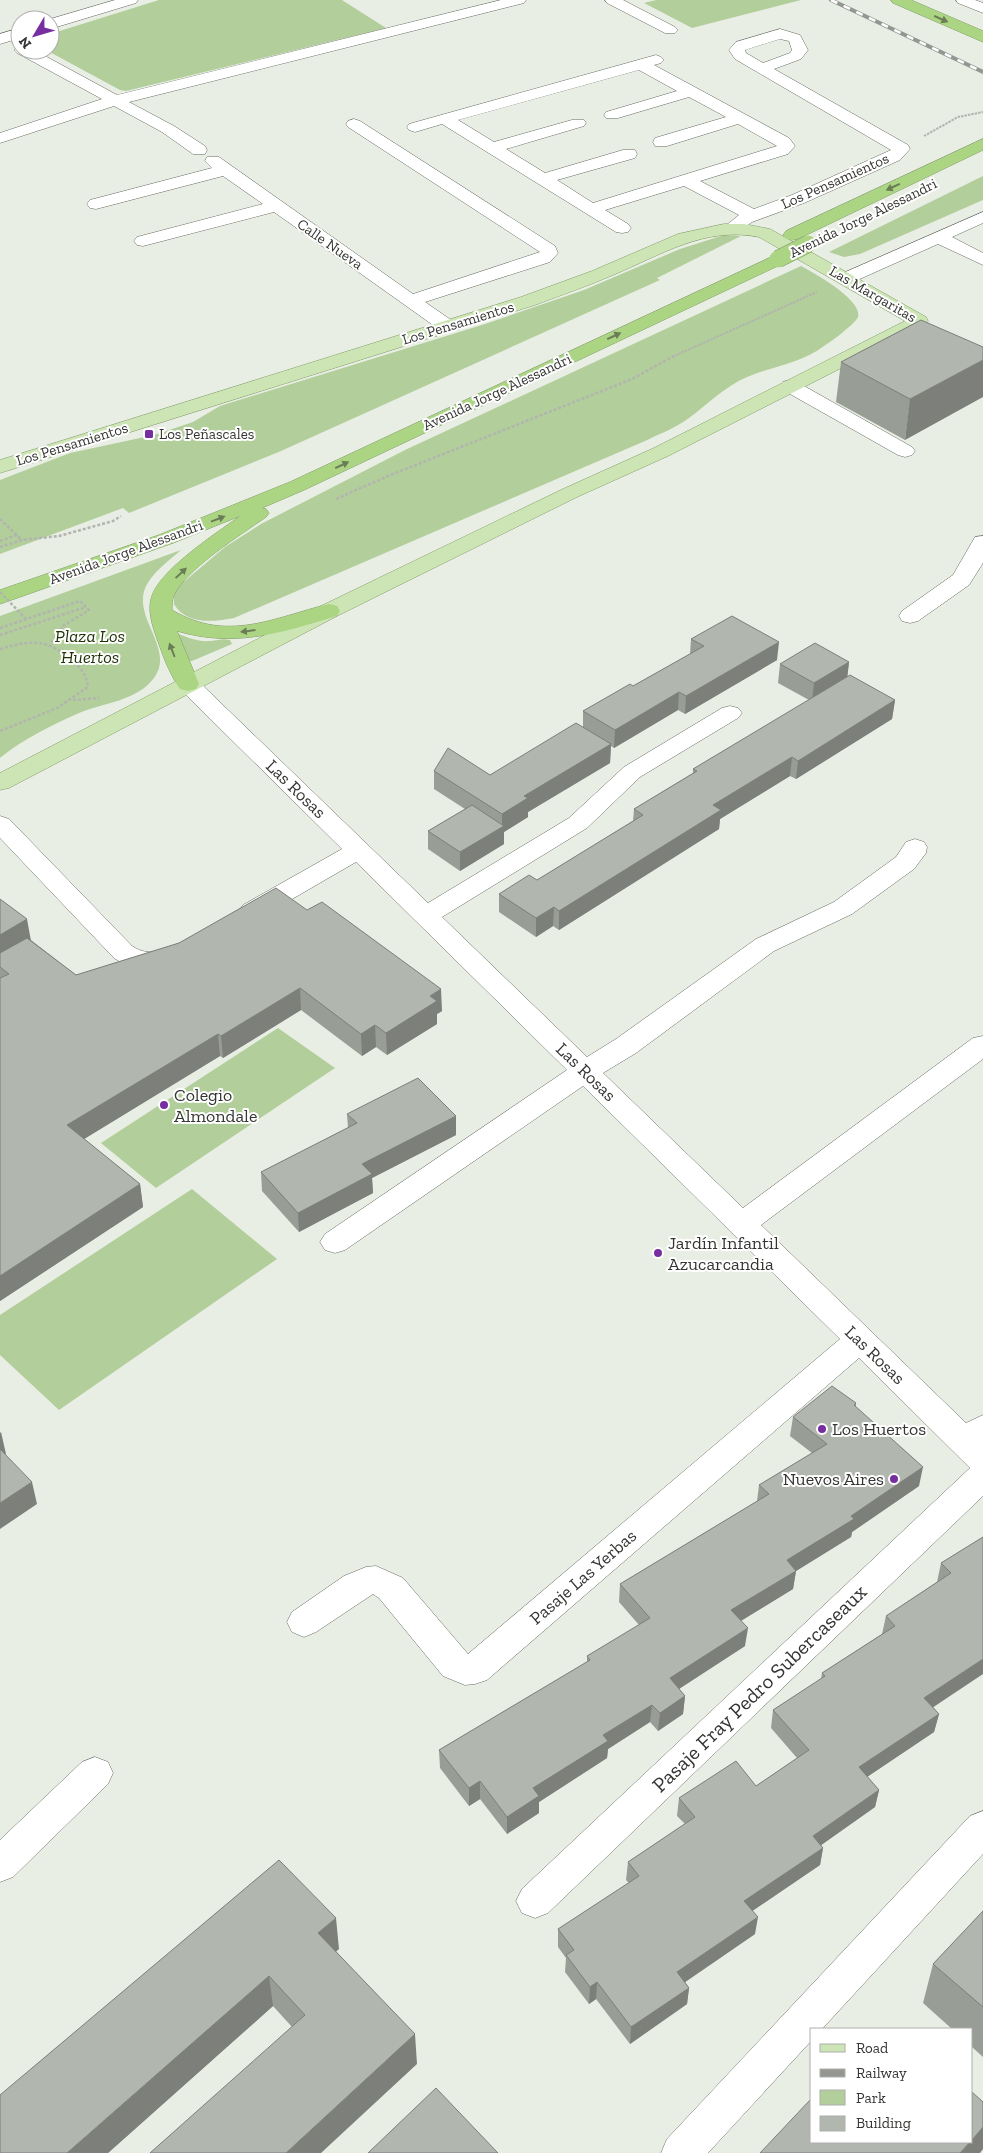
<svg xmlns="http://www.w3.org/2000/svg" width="983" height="2153" font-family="'Zilla Slab',serif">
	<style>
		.green { fill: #b2ce9a }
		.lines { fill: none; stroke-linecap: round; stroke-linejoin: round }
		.minor-casing { stroke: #666a62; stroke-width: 1 }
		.major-casing { stroke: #819c67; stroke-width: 1 }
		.highway-casing { stroke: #819c67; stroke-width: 1 }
		.path-far1 { stroke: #b1b5ae; stroke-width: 2; stroke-dasharray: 2.5 1; stroke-linecap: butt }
		.path { stroke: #b1b5ae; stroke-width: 2.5; stroke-dasharray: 3 2; stroke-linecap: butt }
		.minor { fill: #fff; fill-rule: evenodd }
		.major { fill: #cde5b5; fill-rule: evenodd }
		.highway { fill: #abd483; fill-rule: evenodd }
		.rail-casing { stroke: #949791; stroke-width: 4 }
		.rail { stroke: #fff; stroke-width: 2.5; stroke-dasharray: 7; stroke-linecap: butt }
		.highway-bridge-casing { stroke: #819c67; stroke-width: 18; stroke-linecap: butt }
		.path-bridge { stroke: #b1b5ae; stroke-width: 2.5; stroke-dasharray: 3 2; stroke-linecap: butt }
		.highway-bridge { stroke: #abd483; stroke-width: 17 }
		.wall { fill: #989d96 }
		.shaded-wall { fill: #7c7f7a }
		.building { fill: #b1b6ae; stroke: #7c7f7a }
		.oneway { fill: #6a7d56 }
		.poi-dot { fill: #772ea0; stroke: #fff; stroke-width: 2 }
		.labels { text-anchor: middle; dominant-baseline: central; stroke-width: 4; stroke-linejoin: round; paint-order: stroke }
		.far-street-label { font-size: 15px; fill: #343532; stroke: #fff }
		.far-poi-label { font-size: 15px; fill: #343532; stroke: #fff; text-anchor: start }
		.park-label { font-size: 18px; font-style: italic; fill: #1d3103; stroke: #fff }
		.street-label { font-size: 18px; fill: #343532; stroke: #fff }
		.poi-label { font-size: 18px; fill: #343532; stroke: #fff; text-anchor: start }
		.near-street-label { font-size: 21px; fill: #343532; stroke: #fff }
	</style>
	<rect width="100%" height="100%" fill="#e9eee5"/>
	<path class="green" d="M159 0H342L386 28 126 91 120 90 46 50H50V34Z
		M656 0H801L692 28 644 3Z
		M983 176V200L860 254 844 257 829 252Z
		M724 235 741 236 657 278 660 280 281 451 129 513 123 508 0 554V480L70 453 154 435 193 422 220 406 485 324 584 290 680 249Z
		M801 266C814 273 863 300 858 317 857 322 831 342 824 346 802 363 773 366 747 377 724 387 708 404 689 418 676 428 659 434 645 441L234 618C213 622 186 625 174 604V595L180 585 225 547 261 524 405 450Z
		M181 550C171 559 156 570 149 581 126 614 177 647 154 678 137 701 103 703 79 713 50 726 25 738 0 758V616Z
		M173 631C185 637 196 642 211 641 218 640 223 638 230 640L232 644 192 661H187Z
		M278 1028 335 1068 156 1188 101 1143Z
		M192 1189 277 1259 59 1410 0 1355V1315Z"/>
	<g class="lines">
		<defs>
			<path id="minor" d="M115 0H138L136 3 50 29V20H47Z
				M501 0H526L524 3 129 102 174 126 205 146 207 150 205 154H193L162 132 114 106 0 143V133L102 99 17 53 14 50 17 47 20 46V50H34L117 95Z
				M605 0H623L675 27 678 30 675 33H665L607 3Z
				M956 0H975L983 3V13L958 3Z
				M20 28V38L0 44V34Z
				M780 29 800 35 808 50 801 59 774 69 908 145 910 149 900 160 804 203 752 222 738 232 732 233 726 232 723 228 739 215 684 186 605 210 628 224 631 228 628 232 622 233 616 232 442 124 415 132 409 130 407 127 409 124 656 55 661 57 664 60 661 63 654 65 789 138 795 146 788 154 700 181 754 209 792 195 891 150 735 59 729 50 736 42ZM780 39 789 41 792 50 790 53 763 63 746 53 745 50ZM639 70 677 91 606 112 604 115 606 118H618L689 97 726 117 655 138 653 142 655 146H667L738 124 777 146 593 203 557 180 635 158 637 154 635 150H623L545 173 506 149 584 126 586 123 584 120H572L494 142 458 120Z
				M354 119 360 121 555 246 558 253 550 262 425 302 454 322 456 326 454 330 447 332 440 330 274 212 143 246 137 245 134 241 137 237 263 204 223 176 96 209 90 208 87 204 90 200 212 168 205 161 207 157H219L413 294 540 252 348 127 346 124 348 121Z
				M983 212V223L952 237 983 253V265L938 244 853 282 847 283 841 282 838 278 841 274Z
				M790 380 797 382 912 447 915 451 912 455 905 457 898 455 783 390 780 386 783 382Z
				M983 536V563L969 585 918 621 910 623 902 621 899 616 902 611 953 575 975 537Z
				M188 677 196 679 428 903 569 818 624 767 722 708 730 706 738 708 742 713 738 718 640 777 587 828 442 917 587 1057 616 1039 756 939 834 902 896 857 906 842 915 839 924 842 927 847 926 853 914 869 852 914 774 951 636 1053 603 1073 743 1208 973 1038 983 1036V1059L761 1225 966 1423 983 1415V1496L548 1913 535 1918 522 1913 516 1901 522 1889 970 1468 859 1358 487 1680 475 1684 465 1685 443 1676 379 1598 373 1594 316 1632 304 1637 292 1632 287 1622 292 1612 344 1576 366 1567 376 1566 403 1578 468 1654 840 1339 583 1086 345 1250 335 1253 325 1250 320 1242 325 1234 567 1070 356 862 261 917 252 919 243 917 239 911 243 905 342 849 180 689 177 684 180 679Z
				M0 816 9 819 132 946C150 958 160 948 178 953L182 959 178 965C155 971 135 972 114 958L0 838Z
				M95 1757 108 1762 113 1773 108 1784 13 1877 0 1882V1840L82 1762Z
				M983 1811V1854L822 2029H812V2040L708 2153H661L667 2139 970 1816Z"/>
			<path id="major" d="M724 224H744L770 229 926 317 928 321 926 325 668 456 577 497 337 616 9 788 0 790V773L321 606 563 489 654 448 905 321 759 237C705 226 661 255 613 275 588 286 561 295 535 305L0 473V460L521 297 592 271 678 234Z"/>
			<path id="highway" d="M891 0H911L983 31V42L893 3Z
				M983 139V150L798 239 792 240 786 239 783 235 786 231Z
				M778 254 784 255 787 259 784 263 304 490 262 508 266 509 269 513 266 517C242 534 186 569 174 595 172 600 172 605 172 610 227 643 273 618 329 604L337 606 340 611 337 616C281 633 235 648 177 631L199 684 196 689 188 691 180 689C171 676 165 661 160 647 155 633 147 614 151 599 157 571 217 533 240 516L173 543 0 604V590L159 535 290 482Z"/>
		</defs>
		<use href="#minor" class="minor-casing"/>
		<use href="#major" class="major-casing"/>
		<use href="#highway" class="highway-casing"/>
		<path class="path-far1" d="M924 136 958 117 983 112
			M672 357 817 292"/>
		<path class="path" d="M336 499 388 476 632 379 674 356
			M0 519 22 540
			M0 541 17 535
			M0 547 22 540 59 536 113 521 121 516
			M0 628 80 601 89 610 63 626 51 643
			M0 635 86 607
			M0 649C31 640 47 638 73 661 82 670 86 674 88 687L57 708 0 731
			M73 700 99 698"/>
		<use href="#minor" class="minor"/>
		<use href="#major" class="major"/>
		<use href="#highway" class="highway"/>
		<defs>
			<path id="rail" d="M831 0 983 72"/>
		</defs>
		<use href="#rail" class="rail-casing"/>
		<use href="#rail" class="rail"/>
		<defs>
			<path id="highway-bridge" d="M778 259 808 244"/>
		</defs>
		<use href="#highway-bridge" class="highway-bridge-casing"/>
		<path class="path-bridge" d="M0 592 26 619"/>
		<use href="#highway-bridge" class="highway-bridge"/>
	</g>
	<path class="wall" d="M921 320 905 440 836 402 841 362Z
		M691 639 777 660 685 714 678 710 614 748 611 746 610 763 528 812V817L504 832V844L460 871 428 849V831L465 809 434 789V771L490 775 583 727V711L633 686 690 654Z
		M849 662 847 677 895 700 892 719 796 779 790 776 720 819 719 829 559 930 553 926 536 937 499 912V894L537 880 633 821 634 809 693 773V769L809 700 778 683 780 664Z
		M0 899 31 940 76 975 179 943 442 1011 437 1014V1024L387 1055 376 1047 362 1056 301 1010 223 1058 220 1056 84 1139 140 1184 143 1207 0 1301Z
		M347 1114 456 1135 372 1178 373 1193 299 1232 262 1191 261 1172 348 1128Z
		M856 1403V1407L919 1486 852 1532 851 1537 796 1571 793 1589 741 1621 745 1646 679 1689 685 1696 683 1714 658 1731 650 1722 608 1749 607 1758 539 1802V1813L507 1834 480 1799 469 1806 440 1768 439 1750 587 1662V1656L639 1625 619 1602 620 1584 757 1501 759 1485 812 1453 790 1436 793 1417Z
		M983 1537 933 1707 939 1714 934 1732 867 1777 879 1790 875 1807 821 1845 823 1848 820 1865 752 1911 755 1934 685 1982 689 1988 687 2004 630 2044 596 1999 589 2004 565 1972 566 1958 558 1947V1929L629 1883 626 1880 628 1862 685 1824 677 1816 679 1798 756 1786 797 1758 771 1728 773 1710 821 1679 822 1673 882 1634 886 1616 937 1582 941 1563Z
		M279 1860 339 1949 336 1951 417 2064 292 2027 273 2006 108 2153Z
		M983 1910V2057L972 2047V2029H952L923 2003 933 1964 982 1912Z"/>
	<path class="shaded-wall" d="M983 360V397L905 440 910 399Z
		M779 642 777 660 685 714 686 696Z
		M849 662 847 680 812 702 814 683Z
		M679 692 678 710 614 748 615 730Z
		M895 700 892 719 796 779 798 761Z
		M611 744 610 763 528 812V817L504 832V844L460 871V852L502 827V814L524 796Z
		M792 757 790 776 720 819 719 829 559 930V911L713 805Z
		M554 907 553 926 536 937V918Z
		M27 919 31 941 0 959V935Z
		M300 988 301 1010 223 1058 221 1036Z
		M441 989 442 1011 437 1014V1024L387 1055 386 1033 430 996Z
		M375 1025 376 1047 362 1056 361 1034Z
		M218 1034 220 1056 71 1147 67 1125Z
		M456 1116V1135L372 1178 373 1193 299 1232 298 1213 362 1164Z
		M140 1184 143 1207 0 1301V1276Z
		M1 1432 6 1454 0 1458V1433Z
		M923 1467 919 1486 852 1532 851 1537 796 1571 793 1589 729 1628 731 1610 787 1560Z
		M32 1482 37 1504 0 1529V1503Z
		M748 1628 745 1646 668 1696 670 1678Z
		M983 1659V1674L920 1716 924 1698Z
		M685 1696 683 1714 658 1731 660 1713Z
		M652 1705 650 1722 608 1749 607 1758 539 1802V1813L507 1834V1817L533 1788 603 1735Z
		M939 1714 934 1732 855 1785 859 1767Z
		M480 1781V1799L469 1806V1788Z
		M879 1790 875 1807 810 1853 813 1836Z
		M823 1848 820 1865 742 1918 744 1901Z
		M758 1917 755 1934 675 1989 677 1972Z
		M336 1918 339 1949 321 1964 318 1933Z
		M269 1976 273 2006 108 2153H67Z
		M597 1982 596 1999 589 2004 590 1987Z
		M689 1988 687 2004 630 2044 631 2027Z
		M415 2034 417 2064 321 2153H286Z
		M983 2127V2149L980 2153H960L970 2142H972V2140Z"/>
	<path class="building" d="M921 320 983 347V360L910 399 841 362Z
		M732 616 779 642 686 696 679 692 615 730 583 711 630 684 633 686 704 646 691 639Z
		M815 643 849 662 814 683 780 664Z
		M850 675 895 700 798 761 792 757 713 805 721 810 559 911 554 907 536 918 499 894 529 875 537 880 643 815 634 809 697 771 693 769Z
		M576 723 611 744 524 796 528 798 502 814 434 771 448 748 490 775Z
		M472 805 504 826 460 852 428 831Z
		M276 888 307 910 322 902 441 989 430 996 437 1001 386 1033 375 1025 361 1034 300 988 221 1036 218 1034 67 1125 140 1184 0 1276V978L9 974 0 967V953L27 938 76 975 179 943Z
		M0 899 27 919 0 935Z
		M418 1078 456 1116 362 1164 372 1174 298 1213 261 1172 357 1123 347 1114Z
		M832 1386 856 1403 854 1405 923 1467 851 1516 854 1519 787 1560 796 1571 731 1610 748 1628 670 1678 685 1696 660 1713 652 1705 603 1735 608 1741 533 1788 539 1796 507 1817 480 1781 469 1788 439 1750 590 1660 587 1656 650 1618 620 1584 769 1494 759 1485 827 1444 793 1417Z
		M0 1449 32 1482 0 1503Z
		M983 1537V1659L924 1698 939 1714 859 1767 879 1790 813 1836 823 1848 744 1901 758 1917 677 1972 689 1988 631 2027 597 1982 590 1987 566 1955 574 1950 558 1929 639 1876 628 1862 695 1817 679 1798 736 1761 756 1786 809 1750 773 1710 825 1676 822 1673 895 1626 886 1616 951 1573 941 1563Z
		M279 1860 336 1918 318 1933 415 2034 286 2153H150L305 2015 269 1976 67 2153H0V2095Z
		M983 1911V2007L933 1964Z
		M436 2088 498 2153H368Z
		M972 2092 983 2102V2127L972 2140Z
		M810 2100 812 2101V2142H970L960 2153H760Z"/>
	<defs><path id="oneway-solid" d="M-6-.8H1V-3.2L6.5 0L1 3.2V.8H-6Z" transform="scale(1.25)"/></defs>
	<g class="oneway">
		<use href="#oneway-solid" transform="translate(941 19) rotate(24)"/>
		<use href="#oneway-solid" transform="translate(893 187) rotate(155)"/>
		<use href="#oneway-solid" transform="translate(614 336) rotate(-25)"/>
		<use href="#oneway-solid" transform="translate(342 465) rotate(-25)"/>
		<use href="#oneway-solid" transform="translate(218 519) rotate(-21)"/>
		<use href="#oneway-solid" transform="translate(181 573) rotate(-43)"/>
		<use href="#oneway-solid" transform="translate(248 631) rotate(173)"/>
		<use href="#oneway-solid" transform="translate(172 650) rotate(-111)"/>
	</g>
	<g class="poi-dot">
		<rect x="144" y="429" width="10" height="10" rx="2.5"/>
		<circle cx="164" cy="1105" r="5"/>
		<circle cx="658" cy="1253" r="5"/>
		<circle cx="822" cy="1429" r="5"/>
		<circle cx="894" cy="1479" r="5"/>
	</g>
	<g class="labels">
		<g class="far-street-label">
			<text transform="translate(835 181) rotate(-24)">Los Pensamientos</text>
			<text transform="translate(863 218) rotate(-26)">Avenida Jorge Alessandri</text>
			<text transform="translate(330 244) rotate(35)">Calle Nueva</text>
			<text transform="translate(873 294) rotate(30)">Las Margaritas</text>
			<text transform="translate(458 323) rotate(-17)">Los Pensamientos</text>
			<text transform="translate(497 392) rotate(-25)">Avenida Jorge Alessandri</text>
			<text transform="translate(72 444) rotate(-17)">Los Pensamientos</text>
			<text transform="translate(126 552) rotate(-20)">Avenida Jorge Alessandri</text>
		</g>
		<g class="far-poi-label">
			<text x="159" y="434">Los Peñascales</text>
		</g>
		<g class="park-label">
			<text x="90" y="636">Plaza Los<tspan x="90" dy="21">Huertos</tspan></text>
		</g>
		<g class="street-label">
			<text transform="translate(296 789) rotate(44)">Las Rosas</text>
			<text transform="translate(586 1072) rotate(44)">Las Rosas</text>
			<text transform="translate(875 1355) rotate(44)">Las Rosas</text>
			<text transform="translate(583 1577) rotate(-41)">Pasaje Las Yerbas</text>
		</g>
		<g class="poi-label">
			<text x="174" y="1095">Colegio<tspan x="174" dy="21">Almondale</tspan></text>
			<text x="668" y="1243">Jardín Infantil<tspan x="668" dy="21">Azucarcandia</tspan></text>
			<text x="832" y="1429">Los Huertos</text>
			<text x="884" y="1479" text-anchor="end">Nuevos Aires</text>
		</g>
		<g class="near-street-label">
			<text transform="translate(759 1688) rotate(-44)">Pasaje Fray Pedro Subercaseaux</text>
		</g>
	</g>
	<rect x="810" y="2028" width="162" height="115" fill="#ffffff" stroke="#aeaead"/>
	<rect x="820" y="2044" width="25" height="8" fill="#cde5b5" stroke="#aeaead"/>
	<text x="856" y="2053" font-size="15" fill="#343532">Road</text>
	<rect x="820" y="2069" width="25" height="8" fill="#949791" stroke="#aeaead"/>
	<text x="856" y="2078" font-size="15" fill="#343532">Railway</text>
	<rect x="820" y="2090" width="25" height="15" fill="#b2ce9a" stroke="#aeaead"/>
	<text x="856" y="2103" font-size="15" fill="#343532">Park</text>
	<rect x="820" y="2116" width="25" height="15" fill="#b1b6ae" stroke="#aeaead"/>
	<text x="856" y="2128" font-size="15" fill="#343532">Building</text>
	<g transform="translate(35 35) rotate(232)"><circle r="24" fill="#ffffff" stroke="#aeaead"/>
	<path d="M0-4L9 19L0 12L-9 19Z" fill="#772ea0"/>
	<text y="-8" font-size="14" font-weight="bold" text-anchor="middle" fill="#343532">N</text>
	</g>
</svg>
